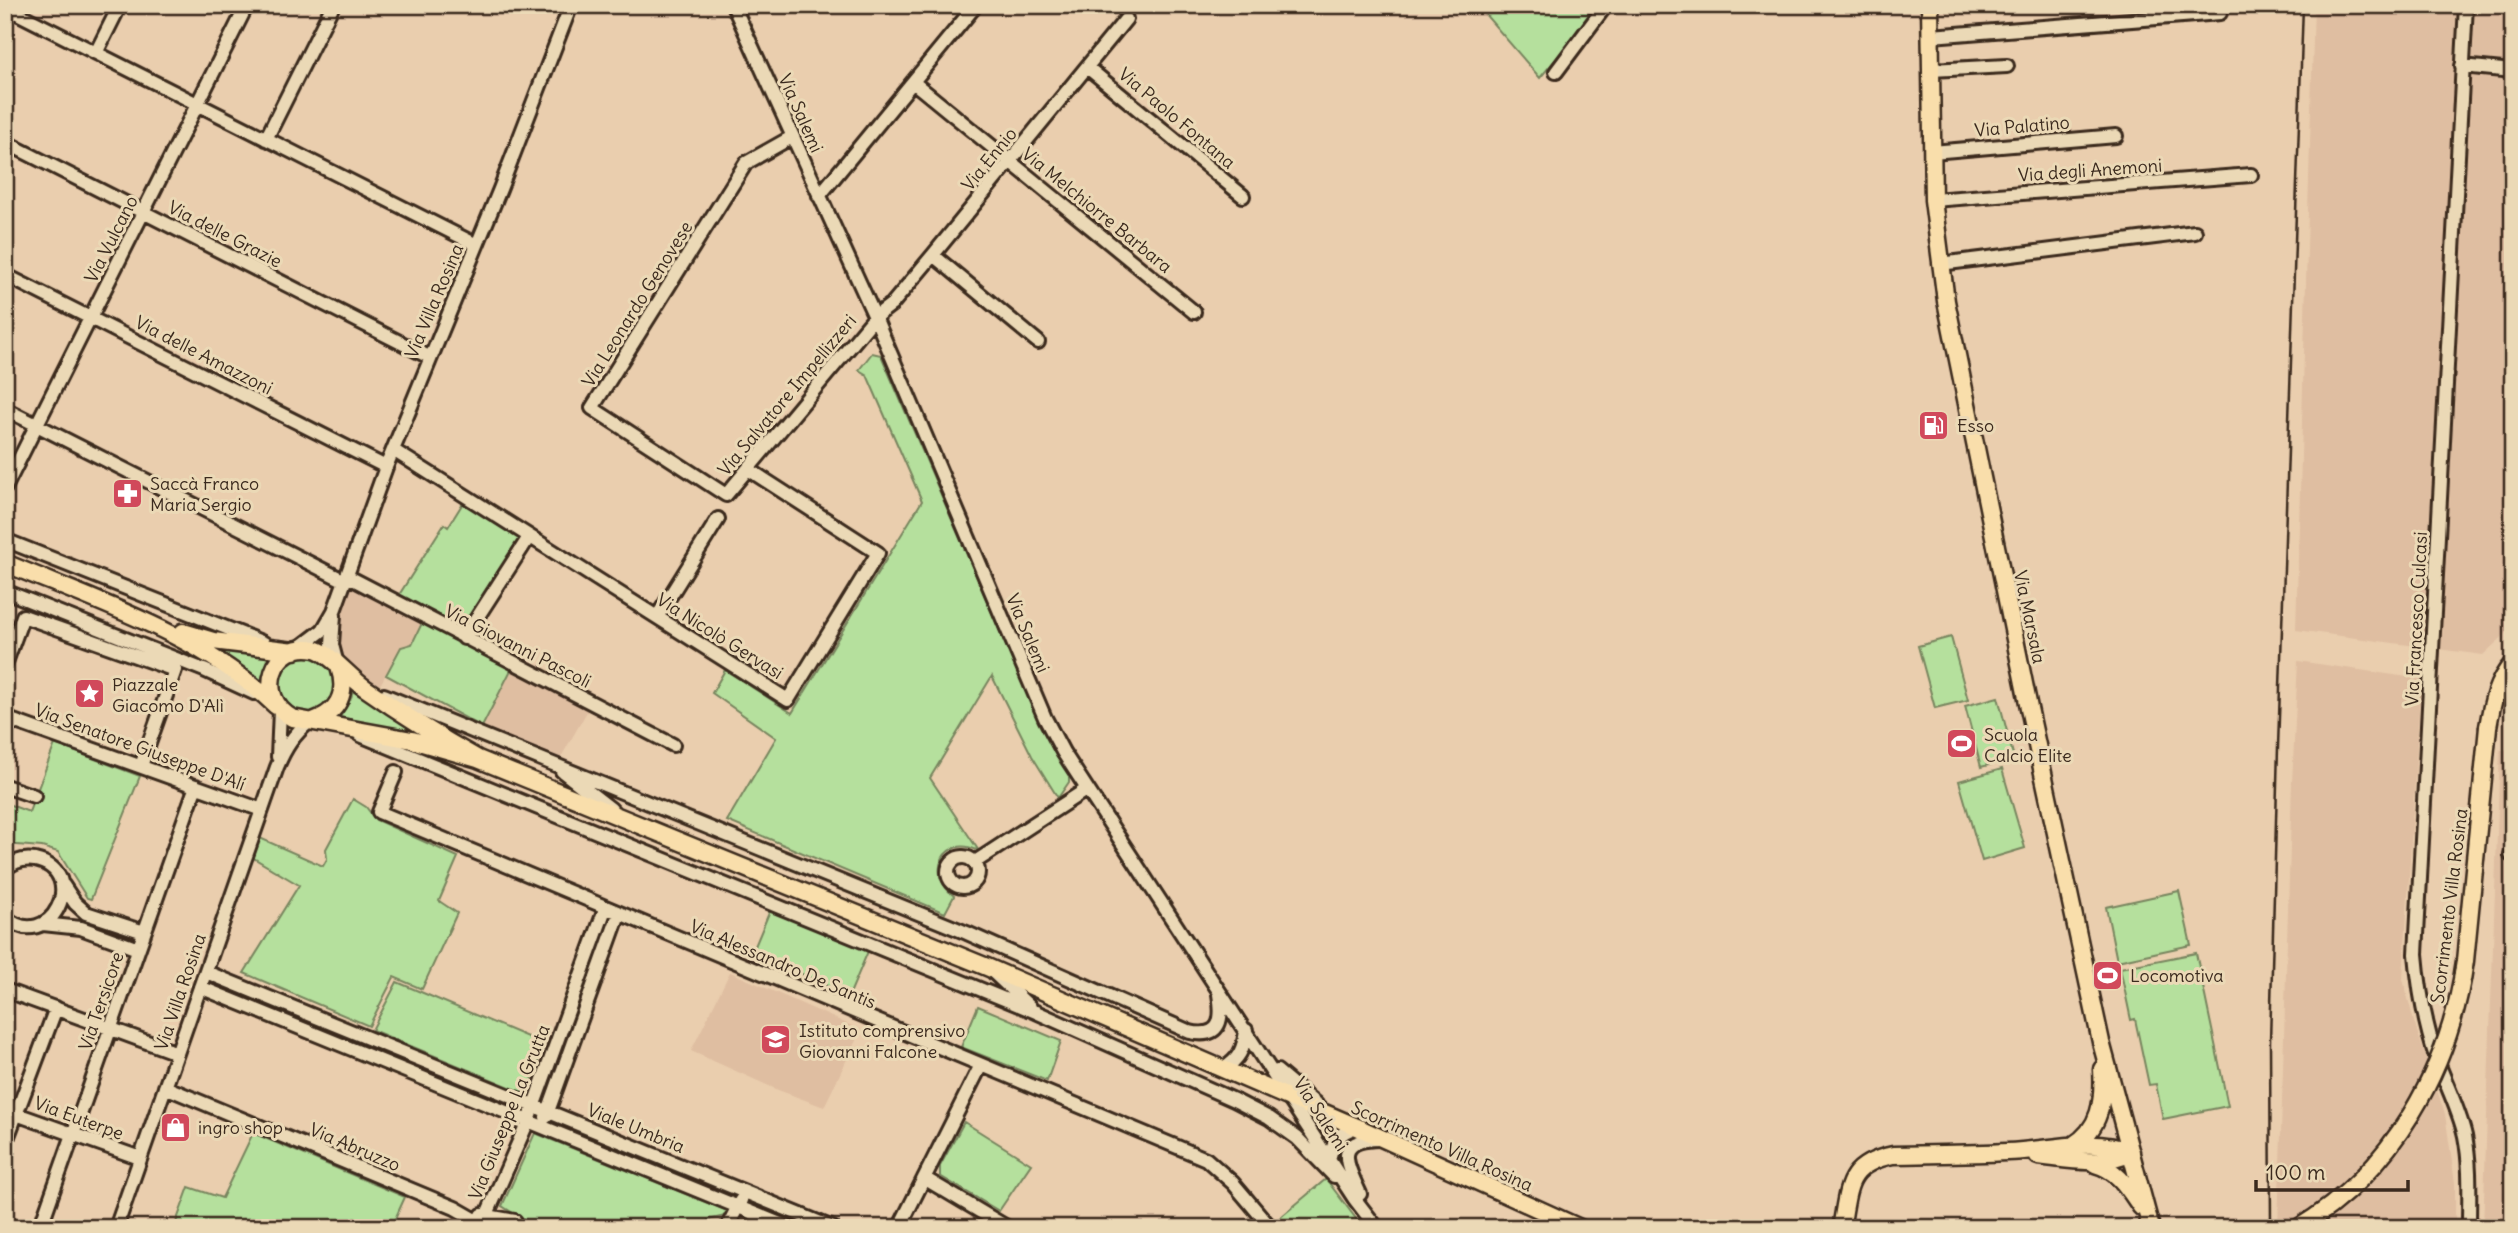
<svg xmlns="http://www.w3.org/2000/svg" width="2518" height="1233" font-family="Delius,sans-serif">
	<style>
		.built { fill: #dfbea1 }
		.green { fill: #b5e09d; stroke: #78855e; stroke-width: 2 }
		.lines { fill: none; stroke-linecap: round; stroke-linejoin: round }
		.minor-casing { stroke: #3b2a1e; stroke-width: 18 }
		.major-casing { stroke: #3b2a1e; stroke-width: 21 }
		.minor { stroke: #ebd9b6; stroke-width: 12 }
		.major { stroke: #f9deab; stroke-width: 16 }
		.rail { stroke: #3b2a1e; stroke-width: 2.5 }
		.major-bridge-casing { stroke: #3b2a1e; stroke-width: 21; stroke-linecap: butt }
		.major-bridge { stroke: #f9deab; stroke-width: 16 }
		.labels { text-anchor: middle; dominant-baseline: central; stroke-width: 6; stroke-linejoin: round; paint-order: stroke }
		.street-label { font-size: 18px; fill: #3b2a1e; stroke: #ebd9b6 }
		.poi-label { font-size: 18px; fill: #3b2a1e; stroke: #ebd9b6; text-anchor: start }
	</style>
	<rect width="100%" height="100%" fill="#eaceae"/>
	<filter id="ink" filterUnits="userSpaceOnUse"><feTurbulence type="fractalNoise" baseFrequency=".0143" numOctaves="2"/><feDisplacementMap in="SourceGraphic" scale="14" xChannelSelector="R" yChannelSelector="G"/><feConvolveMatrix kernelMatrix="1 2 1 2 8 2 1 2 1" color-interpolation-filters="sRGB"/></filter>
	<g filter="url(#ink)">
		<path class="built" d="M2314 5H2513V627L2483 655 2296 630Z
			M350 584 423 621 412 644 401 647 380 685 366 680 344 659 338 643 337 623Z
			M2298 661 2421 679 2403 979 2414 1022 2445 1114 2455 1183V1228H2278L2292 783Z
			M512 668 589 708 560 759 482 727Z
			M2513 749V1228H2483L2500 750Z
			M730 972 861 1030 824 1107 778 1090 691 1051Z"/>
		<path class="green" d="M1477 5H1601L1540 78Z
			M872 353 881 355 1023 685 1052 745 1069 775V782L1058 798 1032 756 992 676 930 778 979 851C945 833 924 873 954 896L945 913 727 821 776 738 712 693 725 670 792 713 922 501 867 375 859 370Z
			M463 503 522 540 465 631 399 595 444 524 448 527Z
			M423 621 512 668 482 727 386 675 401 647 412 644Z
			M1951 637 1968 700 1935 708 1918 646Z
			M208 646 262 653 270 657 262 677V686Z
			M276 684a30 30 0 1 1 60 0a30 30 0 1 1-60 0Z
			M353 690 427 737 340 717 351 698Z
			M1998 697 2014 758 1981 767 1965 706Z
			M55 744 140 776 91 899 87 898 58 852 42 847 5 844V803L29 812Z
			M2002 769 2025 848 1982 861 1959 781Z
			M353 799 366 807 376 820 458 857 439 901 457 913 422 989 394 977 369 1026 244 973 299 885 252 857 260 838 323 866 327 859 326 849Z
			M2179 891 2191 945 2117 961 2106 907Z
			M771 908 869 949 849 996 753 951Z
			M2196 953 2228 1106 2163 1119 2156 1084 2149 1085 2135 1019 2131 1020 2120 968Z
			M397 982 544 1044 527 1094 372 1030Z
			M978 1006 1061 1041 1047 1081 961 1047Z
			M964 1122 1031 1164 999 1211 940 1176V1166Z
			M253 1133 405 1197 391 1228H174L189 1187 222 1198Z
			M535 1133 730 1212 729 1215 708 1220 705 1228H537L502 1206Z
			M1326 1179 1363 1228H1282L1276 1221Z"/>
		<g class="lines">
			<defs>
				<path id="minor" d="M733 5 875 317 1045 718 1063 752 1354 1198 1377 1228
					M2466 5 2416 954C2419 990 2425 1025 2437 1060 2446 1085 2459 1109 2465 1136 2471 1166 2469 1197 2469 1228
					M5 7 477 245
					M1931 36 2220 13
					M96 53 120 5
					M2462 66 2513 71
					M1087 67 1243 196
					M1931 70 2007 66
					M1556 72 1606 5
					M913 82 1194 312
					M792 137 746 163 592 408 726 495 875 317 892 304 933 255 1126 19
					M266 139 333 5
					M5 142 429 357
					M1932 152 2116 136
					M819 196 976 5
					M1933 200 2251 175
					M933 255 1038 342
					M1940 264 2195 232
					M5 275 386 467
					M5 409 345 581
					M393 450 788 700 878 553 748 469
					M5 488 247 5
					M5 540 264 643
					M347 576 673 745
					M5 591 204 670 254 693
					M334 615 332 645 337 664
					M657 617 718 519
					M464 638 529 537
					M298 649 323 630 334 611 386 467 500 189 571 5
					M5 665 23 616 175 670 141 766
					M384 695 967 933 1190 1032C1222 1039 1223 1018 1219 994
					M5 718 262 810
					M360 735 1036 1012 1234 1100 1269 1118 1297 1138 1334 1176
					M278 757 280 710
					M562 771 611 809
					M396 772 379 812 1206 1159 1233 1183 1271 1228
					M5 786 34 796
					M2511 855 2513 856
					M948 872a15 15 0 1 1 30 0a15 15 0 1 1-30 0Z
					M975 862 1087 789
					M5 869C14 861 24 858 35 860 91 872 50 956 5 917
					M63 885 75 903 86 913 144 932
					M43 924 81 928 138 949
					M206 972 833 1228
					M995 974 1030 1007
					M200 987 790 1228
					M5 990 177 1053
					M1223 1069C1239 1060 1244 1049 1246 1030
					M1277 1071 1316 1104
					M165 1087 455 1208 490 1228
					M5 1110 140 1158
					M546 1117 619 914
					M5 1144 56 1008
					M1329 1159C1334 1141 1339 1132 1357 1127
					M924 1178 1008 1228
					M1360 1194C1346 1163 1333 1140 1379 1139
					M482 1215 515 1221
					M40 1228 196 786
					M116 1228 277 767C285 748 293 735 310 721
					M481 1228 528 1121 605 909
					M727 1228 741 1200
					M899 1228 981 1065"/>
				<path id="major" d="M1930 5 1933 200 1946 301 2029 708 2101 1042 2151 1228
					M5 563C98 602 202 635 276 706
					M183 632 213 641 294 651
					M313 721C339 712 348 693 339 667
					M2488 727C2492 703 2496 682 2513 663
					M478 759C439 737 402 714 365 688 350 678 330 653 315 649 272 640 254 697 292 718L412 740 478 759 987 967 1357 1127 1580 1228
					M2072 1146C2101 1129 2104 1100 2102 1069
					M2038 1156C2072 1160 2099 1167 2131 1152
					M2095 1164C2118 1170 2128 1188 2141 1207
					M1841 1228C1849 1188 1845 1165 1893 1155 1931 1154 1969 1154 2007 1152 2048 1151 2092 1136 2131 1152"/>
			</defs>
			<use href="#minor" class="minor-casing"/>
			<use href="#major" class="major-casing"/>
			<use href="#minor" class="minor"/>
			<use href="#major" class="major"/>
			<path class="rail" d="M2271 1228 2270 1042 2278 747 2303 5"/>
			<defs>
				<path id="major-bridge" d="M2298 1228C2393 1171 2450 1069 2465 961L2488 727"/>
			</defs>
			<use href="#major-bridge" class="major-bridge-casing"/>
			<use href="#major-bridge" class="major-bridge"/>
		</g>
	</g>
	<defs>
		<symbol id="fuel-square" viewBox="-11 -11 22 22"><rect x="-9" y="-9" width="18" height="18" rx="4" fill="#d1495b" stroke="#ebd9b6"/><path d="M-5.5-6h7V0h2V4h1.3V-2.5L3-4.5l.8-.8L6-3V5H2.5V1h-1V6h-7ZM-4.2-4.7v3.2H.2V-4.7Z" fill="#fff"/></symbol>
		<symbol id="pharmacy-square" viewBox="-11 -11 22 22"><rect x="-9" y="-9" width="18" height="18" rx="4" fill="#d1495b" stroke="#ebd9b6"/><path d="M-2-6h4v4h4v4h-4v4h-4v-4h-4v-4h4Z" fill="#fff"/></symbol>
		<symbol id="sight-square" viewBox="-11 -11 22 22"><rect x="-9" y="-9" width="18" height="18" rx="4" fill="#d1495b" stroke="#ebd9b6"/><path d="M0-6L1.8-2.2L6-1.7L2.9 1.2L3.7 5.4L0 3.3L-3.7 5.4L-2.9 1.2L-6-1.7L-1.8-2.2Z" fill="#fff"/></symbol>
		<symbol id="stadium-square" viewBox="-11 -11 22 22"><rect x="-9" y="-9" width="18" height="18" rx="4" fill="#d1495b" stroke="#ebd9b6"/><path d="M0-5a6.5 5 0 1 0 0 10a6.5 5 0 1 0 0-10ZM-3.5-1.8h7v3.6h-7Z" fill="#fff"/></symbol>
		<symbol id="school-square" viewBox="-11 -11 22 22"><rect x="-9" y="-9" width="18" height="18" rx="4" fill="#d1495b" stroke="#ebd9b6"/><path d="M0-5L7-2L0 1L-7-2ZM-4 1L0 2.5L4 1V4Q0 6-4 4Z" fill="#fff"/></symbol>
		<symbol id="shop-square" viewBox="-11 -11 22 22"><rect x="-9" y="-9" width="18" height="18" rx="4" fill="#d1495b" stroke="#ebd9b6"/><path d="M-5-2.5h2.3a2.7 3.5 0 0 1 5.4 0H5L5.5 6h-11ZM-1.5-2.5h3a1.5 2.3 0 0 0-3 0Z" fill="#fff"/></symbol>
	</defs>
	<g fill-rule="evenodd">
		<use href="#fuel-square" x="1916" y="408" width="35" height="35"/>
		<use href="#pharmacy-square" x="110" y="476" width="35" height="35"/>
		<use href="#sight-square" x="72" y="676" width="35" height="35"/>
		<use href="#stadium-square" x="1944" y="726" width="35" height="35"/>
		<use href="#stadium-square" x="2090" y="958" width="35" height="35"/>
		<use href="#school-square" x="758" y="1022" width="35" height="35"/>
		<use href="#shop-square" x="158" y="1110" width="35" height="35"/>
	</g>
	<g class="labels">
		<g class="street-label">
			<text transform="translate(801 113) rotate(66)">Via Salemi</text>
			<text transform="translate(1177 118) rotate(40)">Via Paolo Fontana</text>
			<text transform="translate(2022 126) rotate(-5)">Via Palatino</text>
			<text transform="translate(989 159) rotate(-51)">Via Ennio</text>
			<text transform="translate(2090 170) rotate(-4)">Via degli Anemoni</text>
			<text transform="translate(1097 210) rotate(39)">Via Melchiorre Barbara</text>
			<text transform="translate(225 234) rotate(27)">Via delle Grazie</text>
			<text transform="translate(111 239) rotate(-63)">Via Vulcano</text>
			<text transform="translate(434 301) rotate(-67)">Via Villa Rosina</text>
			<text transform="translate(637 304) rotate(-58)">Via Leonardo Genovese</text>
			<text transform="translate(204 355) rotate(27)">Via delle Amazzoni</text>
			<text transform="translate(787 395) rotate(-50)">Via Salvatore Impellizzeri</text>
			<text transform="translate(2030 617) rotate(78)">Via Marsala</text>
			<text transform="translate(2416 619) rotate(-87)">Via Francesco Culcasi</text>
			<text transform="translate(1028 633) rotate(67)">Via Salemi</text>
			<text transform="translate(720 636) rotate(32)">Via Nicolò Gervasi</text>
			<text transform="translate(518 646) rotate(27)">Via Giovanni Pascoli</text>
			<text transform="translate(140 747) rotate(20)">Via Senatore Giuseppe D'Alí</text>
			<text transform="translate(2449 906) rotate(-83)">Scorrimento Villa Rosina</text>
			<text transform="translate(783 964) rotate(23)">Via Alessandro De Santis</text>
			<text transform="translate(180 992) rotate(-71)">Via Villa Rosina</text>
			<text transform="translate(101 1001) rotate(-71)">Via Tersicore</text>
			<text transform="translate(509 1112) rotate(-68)">Via Giuseppe La Grutta</text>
			<text transform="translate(1321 1114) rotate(57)">Via Salemi</text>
			<text transform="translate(79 1118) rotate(20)">Via Euterpe</text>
			<text transform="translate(636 1128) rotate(22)">Viale Umbria</text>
			<text transform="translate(1442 1146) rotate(24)">Scorrimento Villa Rosina</text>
			<text transform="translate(355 1147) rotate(23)">Via Abruzzo</text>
		</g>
		<g class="poi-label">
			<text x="1957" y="425">Esso</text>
			<text x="150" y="483">Saccà Franco<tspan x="150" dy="21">Maria Sergio</tspan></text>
			<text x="112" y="684">Piazzale<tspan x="112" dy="21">Giacomo D'Alì</tspan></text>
			<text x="1984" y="734">Scuola<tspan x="1984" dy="21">Calcio Elite</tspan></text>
			<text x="2130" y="975">Locomotiva</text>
			<text x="799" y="1030">Istituto comprensivo<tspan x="799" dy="21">Giovanni Falcone</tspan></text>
			<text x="198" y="1127">ingro shop</text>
		</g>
	</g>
	<rect width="2518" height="1233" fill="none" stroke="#ebd9b6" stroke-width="28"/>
	<rect x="14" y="14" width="2490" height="1205" fill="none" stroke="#3b2a1e" stroke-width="2.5" filter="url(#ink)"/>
	<path d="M2256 1180v10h152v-10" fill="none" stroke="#3b2a1e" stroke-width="3.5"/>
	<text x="2266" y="1180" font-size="21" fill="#3b2a1e" stroke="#ebd9b6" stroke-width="5" paint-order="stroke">100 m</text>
</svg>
